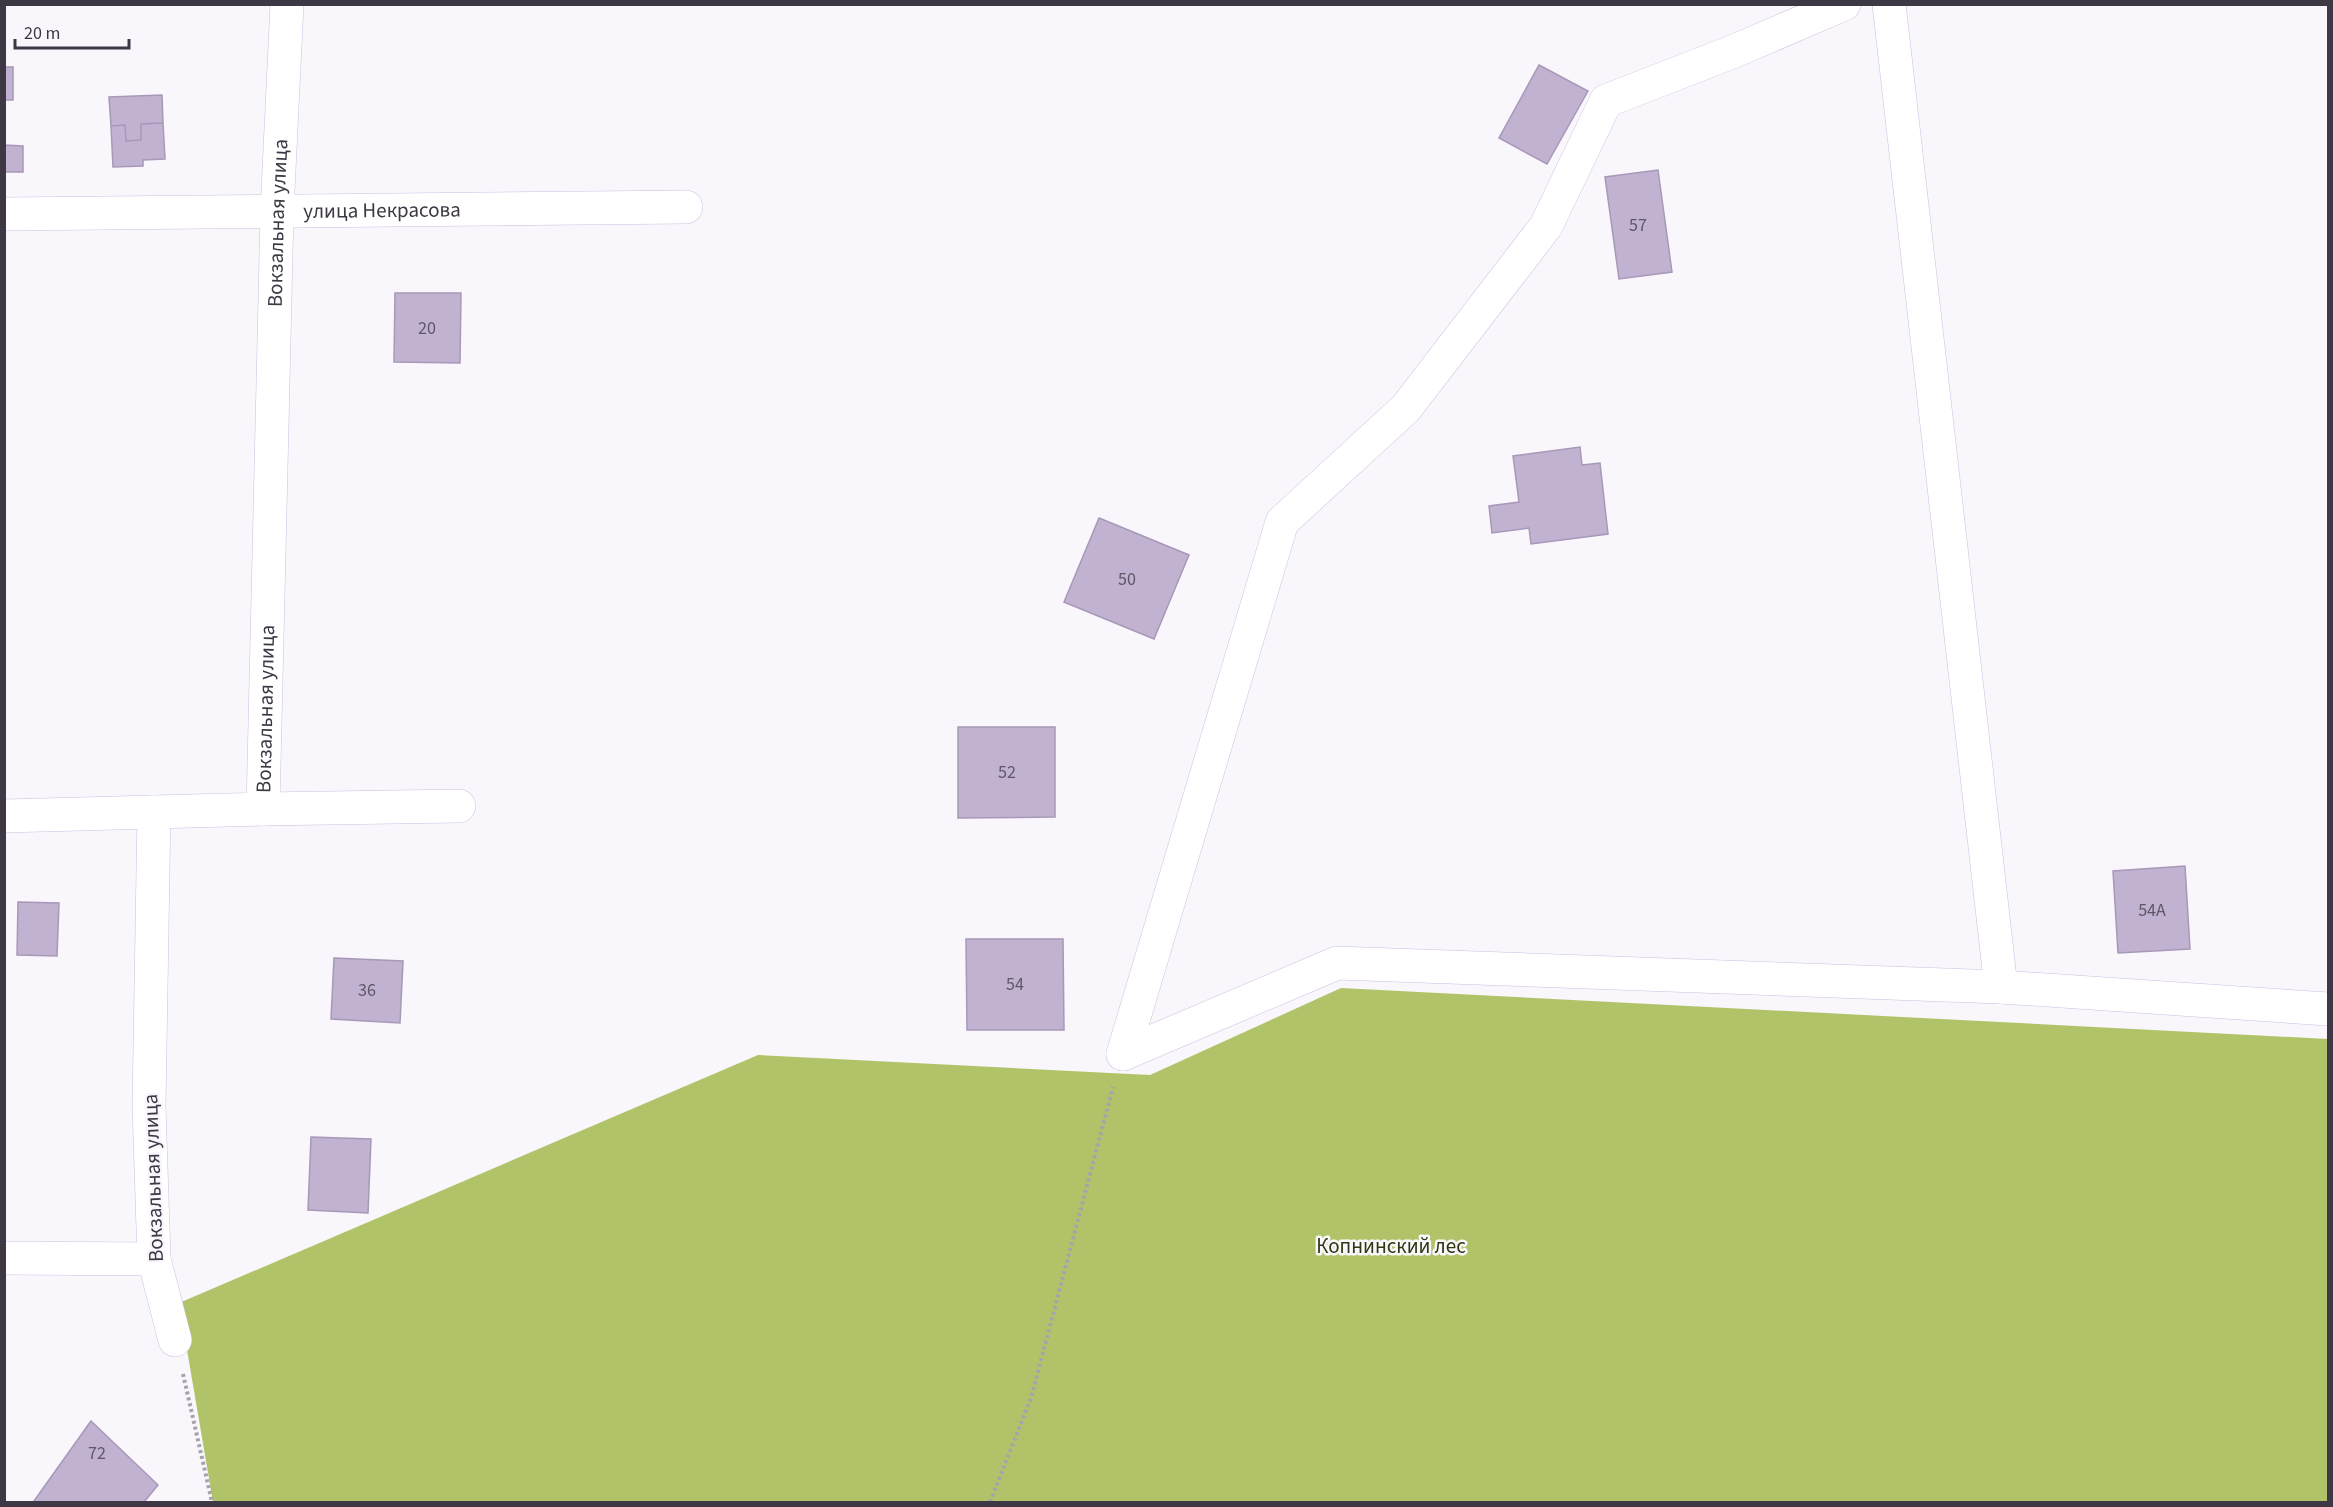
<svg xmlns="http://www.w3.org/2000/svg" width="2333" height="1507" font-family="'Source Sans 3',sans-serif">
	<style>
		.forest { fill: #b1c368 }
		.building { fill: #c1b2d2; stroke: #a898b8; stroke-width: 1.5 }
		.lines { fill: none; stroke-linecap: round; stroke-linejoin: round }
		.minor-casing { stroke: #cfbfe0; stroke-width: 34 }
		.path { stroke: #a7a3ac; stroke-width: 4; stroke-dasharray: 3 3; stroke-linecap: butt }
		.minor { stroke: #fff; stroke-width: 33 }
		.labels { text-anchor: middle; dominant-baseline: central; stroke-width: 5; stroke-linejoin: round; paint-order: stroke }
		.number-label { font-size: 18px; fill: #5f5668 }
		.street-label { font-size: 21px; fill: #3e3845; stroke: #f9f6fc }
		.park-label { font-size: 21px; fill: #303710; stroke: #f9f6fc }
	</style>
	<rect width="100%" height="100%" fill="#f9f6fc"/>
	<path class="forest" d="M1341 988 2328 1039V1502H213L179 1303 758 1055 1150 1075Z"/>
	<path class="building" d="M1539 65 1588 91 1547 164 1499 138Z
		M4 67H13V100H4Z
		M162 95 163 123 141 124V140L126 141 125 125 111 126 109 97Z
		M163 123 165 159 143 160V166L113 167 111 126 125 125 126 141 141 140V124Z
		M4 145 23 146V172H4Z
		M1658 170 1672 272 1619 279 1605 177Z
		M395 293H461L460 363 394 362Z
		M1580 447 1582 465 1600 463 1608 534 1531 544 1529 528 1492 533 1489 506 1519 502 1513 456Z
		M1099 518 1189 555 1154 639 1064 602Z
		M958 727H1055V817L958 818Z
		M2185 866 2190 949 2118 953 2113 871Z
		M18 902 59 903 57 956 17 955Z
		M966 939H1063L1064 1030H967Z
		M334 958 403 961 400 1023 331 1019Z
		M311 1137 371 1139 368 1213 308 1210Z
		M91 1421 158 1485 144 1502H36L34 1501Z"/>
	<g class="lines">
		<defs>
			<g id="minor">
				<path d="M1889 4 2001 987"/>
				<path id="s1" d="M4 214 686 207"/>
				<path d="M263 809 459 806"/>
				<path d="M4 816 154 812"/>
				<path d="M1123 1054 1282 522 1406 408 1546 226 1606 101 1737 50 1844 4"/>
				<path d="M1123 1054 1337 963 2001 987 2328 1009"/>
				<path d="M4 1258 154 1259"/>
				<path id="s2" d="M175 1340 154 1259 149 1106 154 812 263 809 277 212 287 4"/>
			</g>
		</defs>
		<use href="#minor" class="minor-casing"/>
		<path class="path" d="M183 1374 212 1502
			M990 1502 1031 1398 1113 1087"/>
		<use href="#minor" class="minor"/>
	</g>
	<g class="labels">
		<g class="number-label">
			<text x="1638" y="225">57</text>
			<text x="427" y="328">20</text>
			<text x="1127" y="579">50</text>
			<text x="1007" y="772">52</text>
			<text x="2152" y="910">54А</text>
			<text x="1015" y="984">54</text>
			<text x="367" y="990">36</text>
			<text x="97" y="1453">72</text>
		</g>
		<g class="street-label">
			<text stroke="none"><textPath href="#s1" startOffset="378">улица Некрасова</textPath></text>
			<text stroke="none"><textPath href="#s2" startOffset="1226">Вокзальная улица</textPath></text>
			<text stroke="none"><textPath href="#s2" startOffset="740">Вокзальная улица</textPath></text>
			<text transform="translate(153 1178) rotate(-92)">Вокзальная улица</text>
		</g>
		<g class="park-label">
			<text x="1391" y="1246">Копнинский лес</text>
		</g>
	</g>
	<rect width="2333" height="1507" fill="none" stroke="#3e3845" stroke-width="12"/>
	<path d="M15 39v9h114v-9" fill="none" stroke="#3e3845" stroke-width="3"/>
	<text x="24" y="39" font-size="18" fill="#3e3845" stroke="#f9f6fc" stroke-width="4.5" paint-order="stroke">20 m</text>
</svg>
